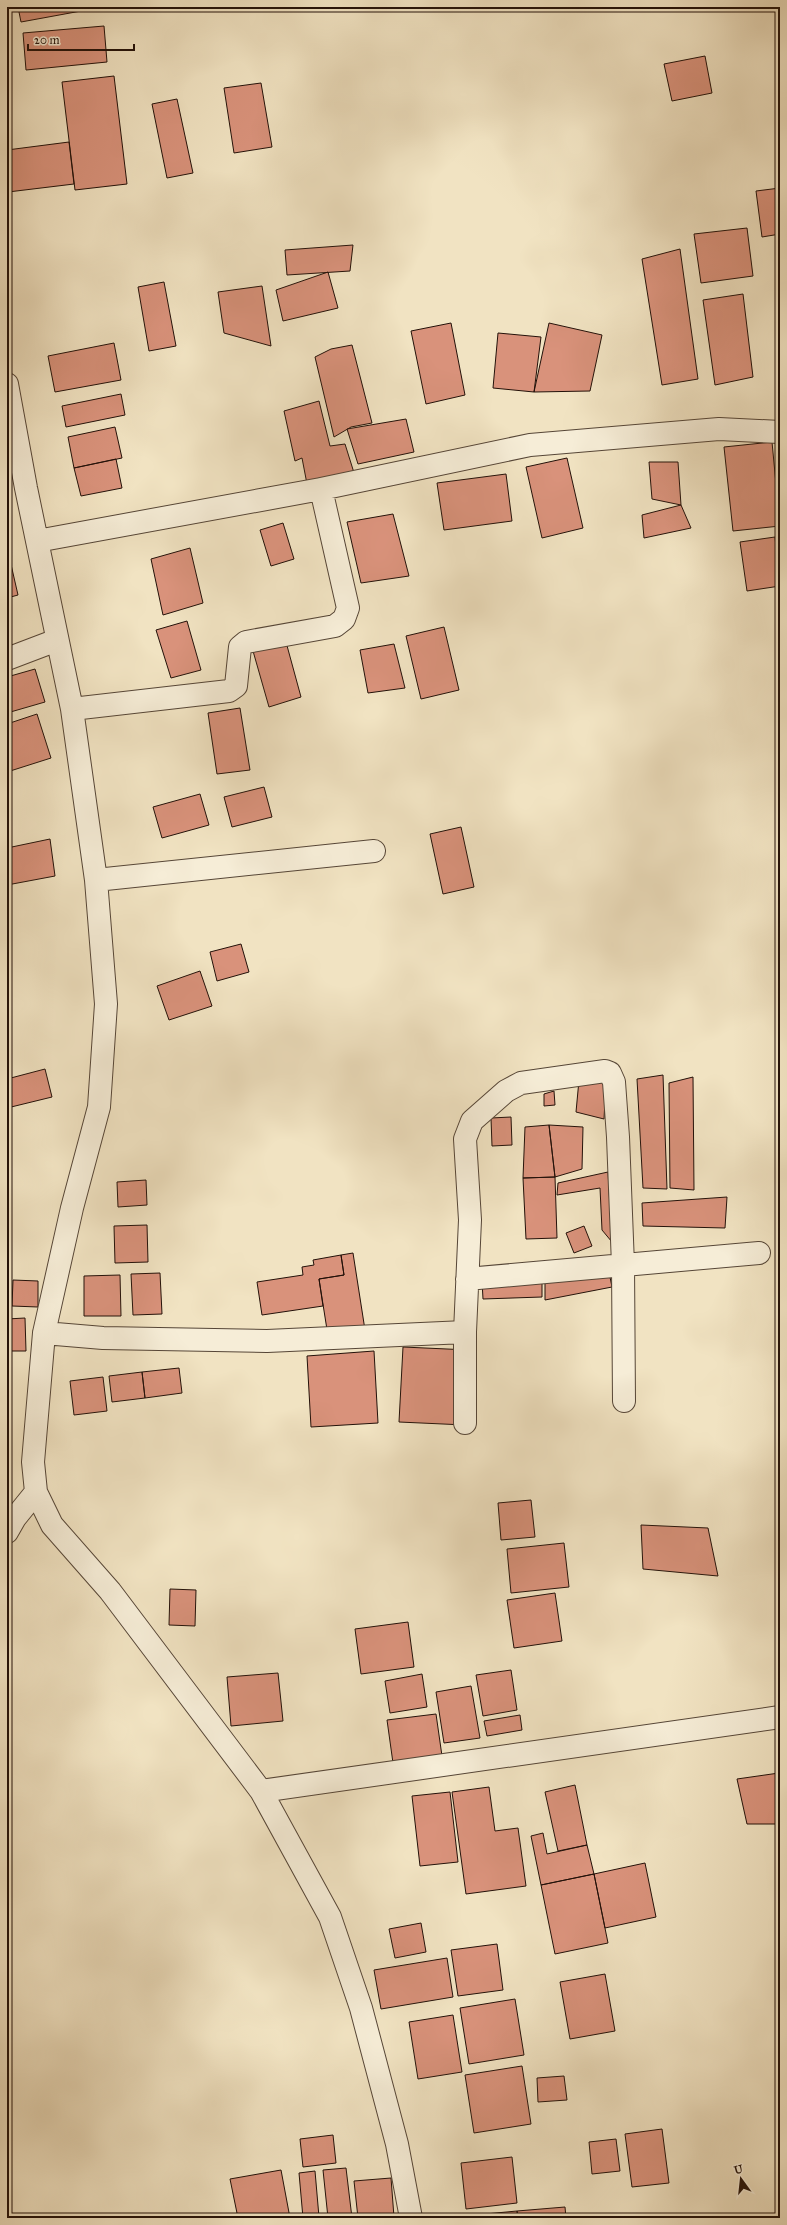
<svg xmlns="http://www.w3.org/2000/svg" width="787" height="2225" font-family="'IM FELL Great Primer',serif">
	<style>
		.building { fill: #d9927b; stroke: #231109 }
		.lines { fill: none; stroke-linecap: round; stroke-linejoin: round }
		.minor-casing { stroke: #564637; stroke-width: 24 }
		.minor { stroke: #f6edd7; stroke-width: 22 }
	</style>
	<rect width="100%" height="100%" fill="#f1e3c2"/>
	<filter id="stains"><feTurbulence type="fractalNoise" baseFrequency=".005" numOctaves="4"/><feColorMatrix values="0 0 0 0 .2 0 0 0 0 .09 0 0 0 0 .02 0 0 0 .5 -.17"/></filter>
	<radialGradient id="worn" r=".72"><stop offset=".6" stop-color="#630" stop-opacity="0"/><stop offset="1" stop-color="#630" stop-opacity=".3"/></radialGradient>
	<path class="building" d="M18 7H81V11L21 22Z
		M104 26 107 62 26 70 23 33Z
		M705 56 712 93 672 101 664 64Z
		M114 76 127 184 75 190 62 82Z
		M261 83 272 147 234 153 224 88Z
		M177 99 193 173 167 178 152 104Z
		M69 142 74 184 8 192 7 150Z
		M780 188V234L762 237 756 191Z
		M747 228 753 276 701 283 694 234Z
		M353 245 350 271 287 275 285 250Z
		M680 249 698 379 662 385 642 259Z
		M328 272 338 308 283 321 276 290Z
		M164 282 176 346 149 351 138 287Z
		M262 286 271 346 224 333 218 292Z
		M743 294 753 377 715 385 703 300Z
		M451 323 465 395 426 404 411 331Z
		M549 323 602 335 590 391 534 392Z
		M498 333 541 337 534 392 493 388Z
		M114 343 121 380 55 392 48 356Z
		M352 345 372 423 351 427 334 437 315 357 331 349Z
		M121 394 125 415 66 427 62 406Z
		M319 401 330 446 345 444 355 476 307 484 302 458 295 461 284 411Z
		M406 419 414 452 358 464 347 429Z
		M115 427 122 458 74 468 68 437Z
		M772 442 780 526 733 531 724 447Z
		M567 458 583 528 542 538 526 467Z
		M116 459 122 488 81 496 74 468Z
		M649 462H678L681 505 652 499Z
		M506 474 512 521 444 530 437 483Z
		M681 505 691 528 644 538 642 515Z
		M393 514 409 576 361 583 347 522Z
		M283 523 294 559 271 566 260 530Z
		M775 537 780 586 747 591 740 542Z
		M7 547 18 595 7 598Z
		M190 548 203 603 163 615 151 559Z
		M187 621 201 670 171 678 156 630Z
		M444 627 459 690 421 699 406 636Z
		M286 642 301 697 269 707 253 651Z
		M394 644 405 688 368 693 360 650Z
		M35 669 45 702 7 713V677Z
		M240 708 250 770 217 774 208 713Z
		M37 714 51 758 7 772V724Z
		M264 787 272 817 232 827 224 797Z
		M200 794 209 825 162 838 153 807Z
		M461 827 474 887 443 894 430 834Z
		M50 839 55 876 7 885V848Z
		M241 944 249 972 217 981 210 952Z
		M200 971 212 1006 169 1020 157 986Z
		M45 1069 52 1097 7 1108V1079Z
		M663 1075 667 1189 643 1188 637 1079Z
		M693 1077 694 1190 670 1188 669 1083Z
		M579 1080 606 1082 604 1119 576 1112Z
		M554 1091 555 1105 544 1106V1094Z
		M511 1117 512 1145 492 1146 491 1118Z
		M549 1125 555 1177 523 1178 525 1127Z
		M549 1125 583 1127 582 1169 555 1177Z
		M608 1172 612 1242 602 1230 600 1188 557 1195 558 1183Z
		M555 1177 557 1238 526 1239 523 1178Z
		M146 1180 147 1205 118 1207 117 1182Z
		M727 1197 725 1228 643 1226 642 1203Z
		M147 1225 148 1262 115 1263 114 1226Z
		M584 1226 592 1246 574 1253 566 1233Z
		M353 1253 365 1330 328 1336 319 1279 344 1275 341 1255Z
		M341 1255 344 1275 319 1279 323 1306 262 1315 257 1282 303 1275 302 1267 314 1265 313 1260Z
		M160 1273 162 1314 133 1315 131 1274Z
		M120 1275 121 1316H84V1276Z
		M610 1277 612 1287 545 1300V1280Z
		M542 1279V1297L483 1299 482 1281Z
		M13 1280 38 1281V1307L12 1306Z
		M25 1318 26 1351H7V1319Z
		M403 1347 469 1350 465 1425 399 1422Z
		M374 1351 378 1423 311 1427 307 1356Z
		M179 1368 182 1393 145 1398 142 1372Z
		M142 1372 145 1398 112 1402 109 1376Z
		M103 1377 107 1411 74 1415 70 1381Z
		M531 1500 535 1537 501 1540 498 1503Z
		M641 1525 708 1528 718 1576 643 1569Z
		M564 1543 569 1587 511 1593 507 1549Z
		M170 1589 196 1590 195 1626 169 1625Z
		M555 1593 562 1641 514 1648 507 1600Z
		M408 1622 414 1667 361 1674 355 1629Z
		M511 1670 517 1710 483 1716 476 1675Z
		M278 1673 283 1721 231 1726 227 1677Z
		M422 1674 427 1707 390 1713 385 1681Z
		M471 1686 480 1738 444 1743 436 1692Z
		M436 1714 442 1756 393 1763 387 1720Z
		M520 1715 522 1730 487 1736 484 1721Z
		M779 1773 780 1824H747L737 1779Z
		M575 1785 587 1845 558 1851 545 1792Z
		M489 1787 495 1831 518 1828 526 1886 466 1894 452 1792Z
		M450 1792 458 1862 420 1866 412 1796Z
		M543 1833 547 1854 587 1845 594 1874 541 1885 531 1836Z
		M645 1863 656 1917 605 1928 594 1874Z
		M594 1874 608 1943 555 1954 541 1885Z
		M421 1923 426 1952 395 1958 389 1929Z
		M497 1944 503 1990 458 1996 451 1950Z
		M447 1958 453 1997 381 2009 374 1970Z
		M605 1974 615 2031 570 2039 560 1982Z
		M515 1999 524 2055 469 2064 460 2008Z
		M453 2015 462 2072 418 2079 409 2022Z
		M522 2066 531 2124 474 2133 465 2075Z
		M564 2076 567 2100 538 2102 537 2078Z
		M662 2129 669 2183 632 2187 625 2134Z
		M333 2135 336 2163 303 2167 300 2139Z
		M616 2139 620 2171 592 2174 589 2142Z
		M512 2157 517 2203 466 2209 461 2163Z
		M346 2168 352 2218H328L323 2170Z
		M281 2170 290 2218H238L230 2179Z
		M315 2171 319 2217 303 2218 299 2173Z
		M391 2178 394 2217 358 2218 354 2181Z
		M565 2207 566 2218H518L517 2211Z
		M517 2211 518 2218H454V2217Z"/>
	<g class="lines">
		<defs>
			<path id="minor" d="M7 384 26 488 72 709 96 880 106 1004 99 1107 72 1208 44 1333 33 1462 36 1492 52 1525 110 1591 261 1791 330 1917 361 2008 397 2144 411 2218
				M37 541 321 489 530 445 719 429 780 432
				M7 659 57 640
				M72 709 229 691 236 686 240 647 246 642 335 626 344 619 348 608 321 489
				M96 880 374 851
				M467 1279 759 1253
				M44 1333 103 1338 267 1341 465 1332 470 1220 465 1139 472 1121 506 1091 521 1083 605 1071 610 1073 614 1082 618 1137 623 1265 624 1401
				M465 1423V1332
				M7 1532 15 1518 36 1492
				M261 1791 780 1717"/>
		</defs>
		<use href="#minor" class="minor-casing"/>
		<use href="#minor" class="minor"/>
	</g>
	<rect width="787" height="2225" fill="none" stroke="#f1e3c2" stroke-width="24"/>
	<rect x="8" y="8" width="771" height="2209" fill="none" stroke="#231109" stroke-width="2"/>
	<rect x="12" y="12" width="763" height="2201" fill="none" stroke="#231109"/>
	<g transform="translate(741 2179) rotate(345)" stroke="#f6edd7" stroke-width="3" paint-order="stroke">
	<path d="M0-3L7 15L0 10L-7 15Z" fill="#231109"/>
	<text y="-6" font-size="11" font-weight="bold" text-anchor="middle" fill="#231109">U</text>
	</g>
	<path d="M28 44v6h106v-6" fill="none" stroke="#231109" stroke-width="2"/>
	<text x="34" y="44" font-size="12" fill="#231109" stroke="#f6edd7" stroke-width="3" paint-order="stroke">20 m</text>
	<rect width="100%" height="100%" filter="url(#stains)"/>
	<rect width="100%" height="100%" fill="url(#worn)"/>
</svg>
